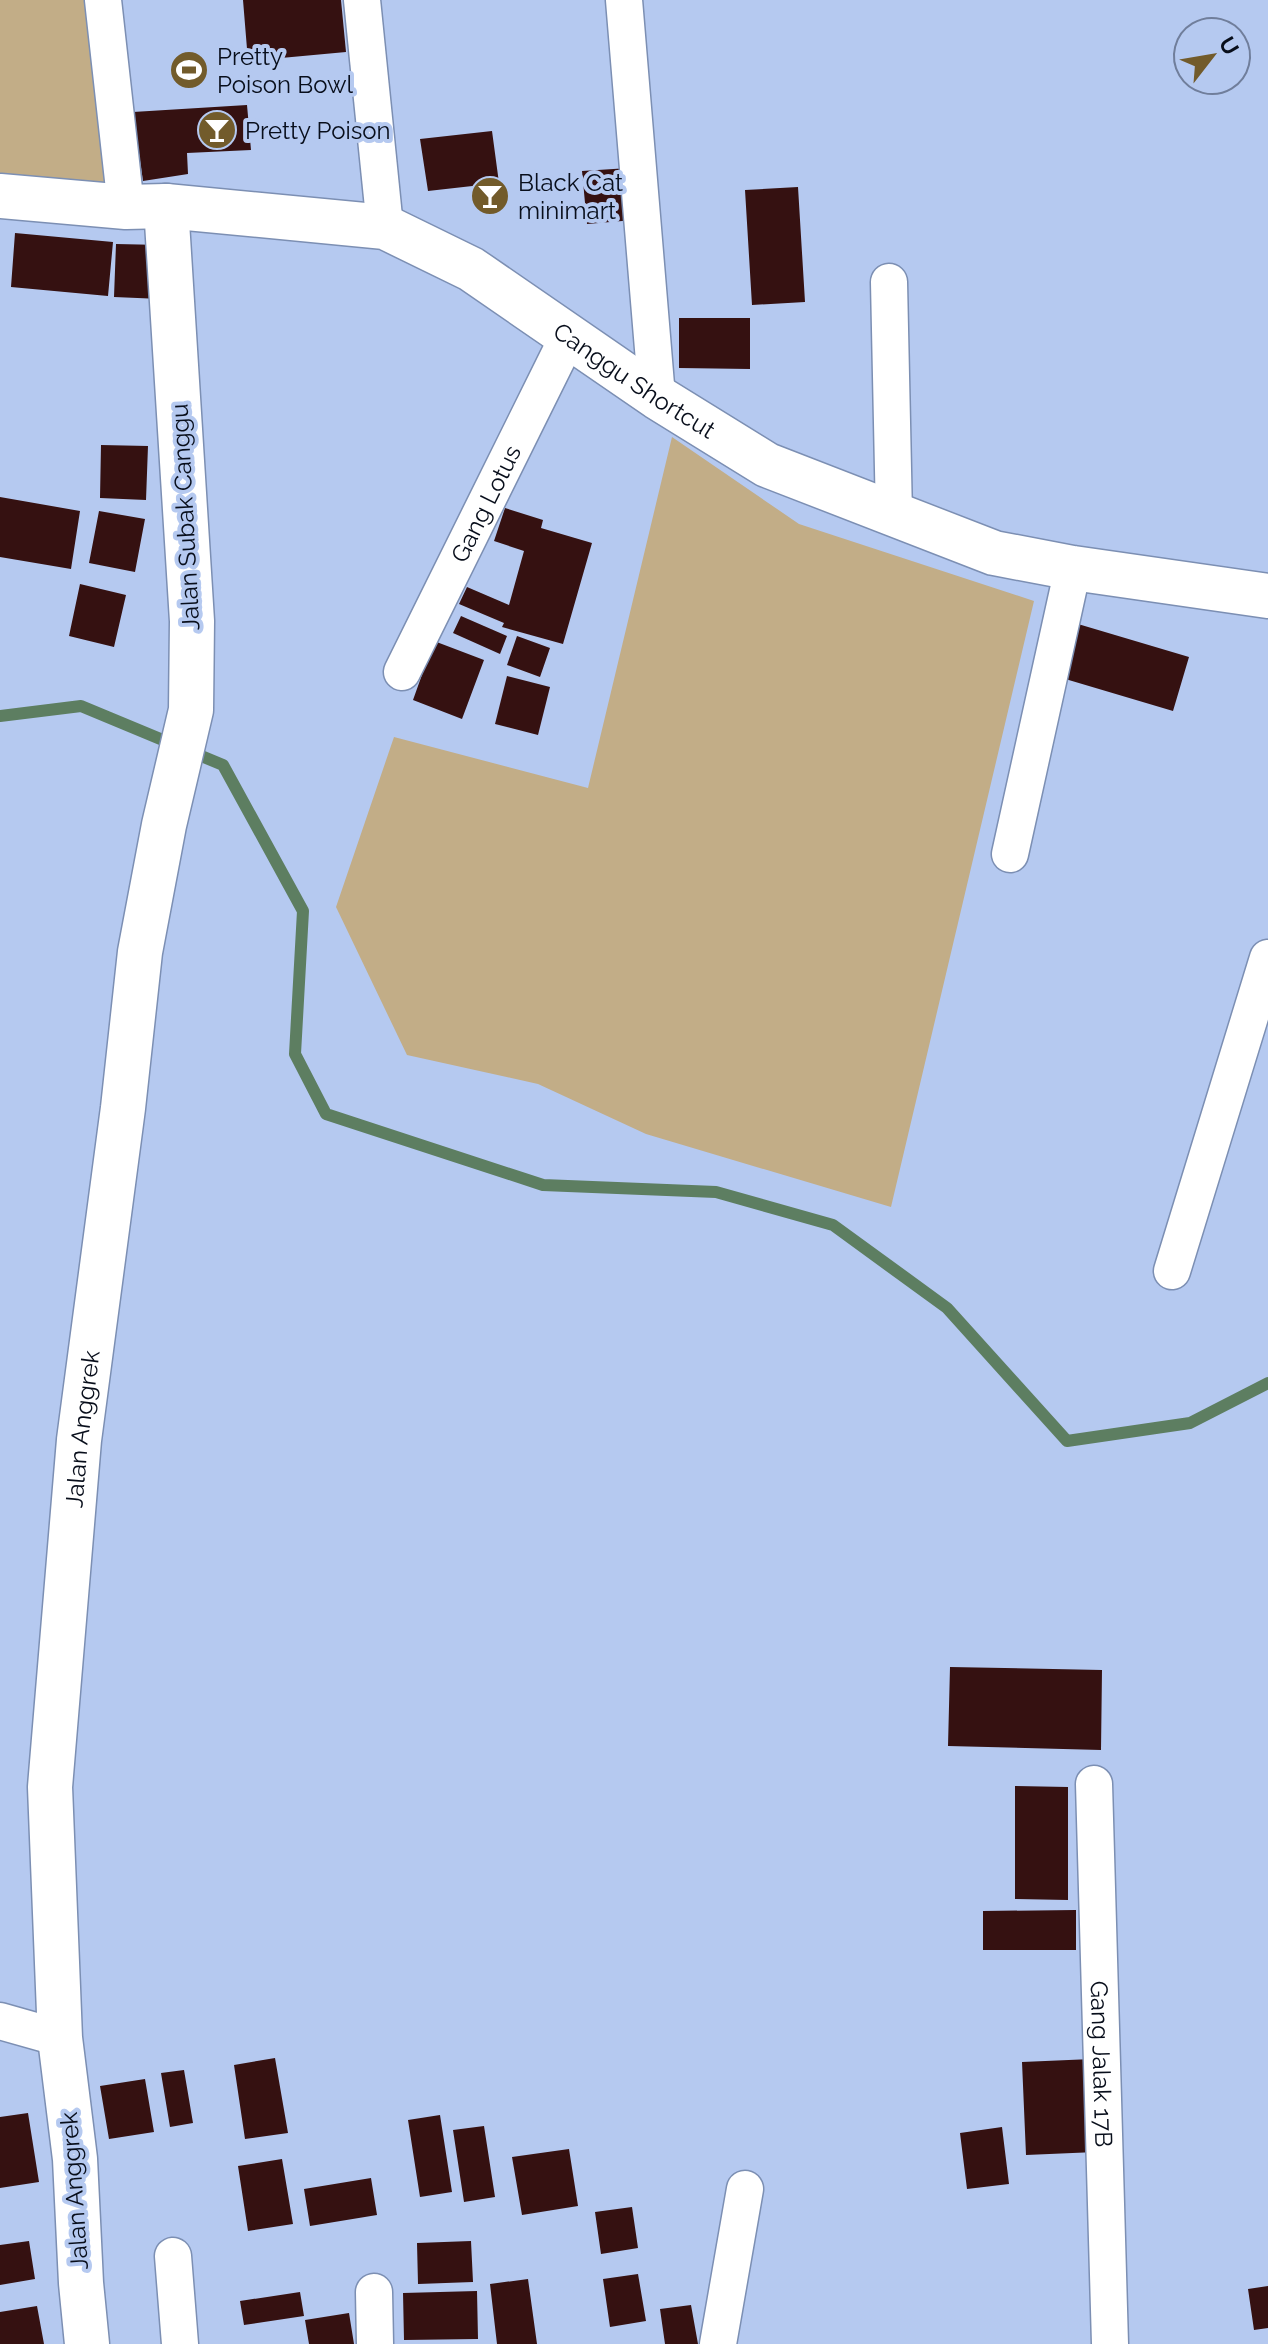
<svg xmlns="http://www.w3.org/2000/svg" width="1268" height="2344" font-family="Raleway,sans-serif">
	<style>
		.green { fill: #c2ad87 }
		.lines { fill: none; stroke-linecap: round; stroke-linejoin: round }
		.stream { stroke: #5d7e61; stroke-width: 12 }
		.building { fill: #351111 }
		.minor-casing { stroke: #7c8fb3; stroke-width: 39 }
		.tertiary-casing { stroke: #7c8fb3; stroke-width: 47 }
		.minor { stroke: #fff; stroke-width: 36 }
		.tertiary { stroke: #fff; stroke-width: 44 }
		.labels { text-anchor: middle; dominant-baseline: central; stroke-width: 8; stroke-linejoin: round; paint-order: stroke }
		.poi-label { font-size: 24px; fill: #080e1b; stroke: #b5c9f0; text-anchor: start }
		.street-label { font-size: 24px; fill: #080e1b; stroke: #b5c9f0 }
	</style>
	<rect width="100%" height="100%" fill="#b5c9f0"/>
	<path class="green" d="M0 0H87L107 188 0 178Z
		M672 437 799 524 1034 601 891 1207 646 1134 538 1084 407 1055 336 907 394 737 588 788Z"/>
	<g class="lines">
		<path class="stream" d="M0 716 81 706 223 765 303 911 295 1054 326 1114 543 1185 716 1192 833 1225 947 1308 1067 1441 1190 1423 1268 1383"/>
	</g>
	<path class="building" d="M243 0H341L346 52 248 61Z
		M247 105 251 150 187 153 188 174 143 181 133 112Z
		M492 131 499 183 428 191 420 139Z
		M629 168 634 220 587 224 582 171Z
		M798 187 805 302 752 305 745 190Z
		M15 233 113 242 108 296 11 287Z
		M116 244 162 245 161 299 114 297Z
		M679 318H750V369L679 368Z
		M101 445 148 446 146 500 100 498Z
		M0 497 80 511 71 569 0 557Z
		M505 508 543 520 541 528 592 543 563 644 502 627 504 623 459 604 467 587 509 605 524 551 494 541Z
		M99 511 145 519 135 572 89 563Z
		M80 584 126 595 114 647 69 636Z
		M461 616 507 636 500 654 453 633Z
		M1078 624 1189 657 1173 711 1062 678Z
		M517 636 550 648 540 677 507 665Z
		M434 641 484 660 462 719 413 700Z
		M507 676 550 687 538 735 495 724Z
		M950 1667 1102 1670 1101 1750 948 1746Z
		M1015 1786 1068 1787V1900L1015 1899Z
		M1076 1910V1950H983V1911Z
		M275 2058 288 2133 245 2139 234 2065Z
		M1092 2059 1096 2152 1026 2155 1022 2062Z
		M184 2070 193 2123 170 2127 161 2073Z
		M145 2079 154 2132 109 2139 100 2086Z
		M28 2113 39 2182 0 2188V2117Z
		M440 2115 452 2192 420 2197 408 2120Z
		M484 2126 495 2197 464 2202 453 2130Z
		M1002 2127 1009 2184 967 2189 960 2133Z
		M569 2149 578 2206 522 2215 512 2157Z
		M282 2159 293 2224 248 2231 238 2166Z
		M371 2178 377 2215 310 2226 304 2189Z
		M632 2207 638 2248 601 2254 595 2212Z
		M29 2241 35 2279 0 2285V2245Z
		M471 2241 473 2282 418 2284 417 2243Z
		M638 2274 646 2321 610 2327 603 2279Z
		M528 2279 537 2344H497L490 2284Z
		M1268 2286V2328L1254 2330 1248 2289Z
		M477 2291 478 2339 404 2340 403 2293Z
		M300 2292 304 2316 244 2325 240 2301Z
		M691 2305 698 2344H665L660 2309Z
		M37 2306 44 2344H0V2312Z
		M349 2313 354 2344H309L305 2320Z"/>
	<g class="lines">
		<defs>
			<g id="minor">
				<path d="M103 0 126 207"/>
				<path d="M362 0 385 227"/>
				<path d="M624 0 657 397"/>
				<path d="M889 282 894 516"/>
				<path id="s1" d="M402 672 568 337"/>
				<path d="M1010 854 1073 568"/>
				<path d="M1172 1271 1268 958"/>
				<path id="s2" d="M1094 1784 1110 2344"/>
				<path d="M0 2021 60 2038"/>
				<path d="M173 2256 180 2344"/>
				<path d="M374 2292 375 2344"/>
				<path d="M718 2344 745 2189"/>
			</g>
			<g id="tertiary">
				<path id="s3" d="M0 196 126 207 166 206 385 227 471 269 657 397 767 465 994 553 1073 568 1268 596"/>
				<path id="s4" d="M87 2344 81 2283 75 2159 60 2038 50 1787 79 1440 123 1108 140 952 164 825 191 710 192 621 166 206"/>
			</g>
		</defs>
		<use href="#minor" class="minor-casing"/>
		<use href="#tertiary" class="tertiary-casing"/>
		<use href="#minor" class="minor"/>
		<use href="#tertiary" class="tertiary"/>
	</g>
	<defs>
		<symbol id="stadium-disc" viewBox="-11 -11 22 22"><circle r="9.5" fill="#725b2b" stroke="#b5c9f0"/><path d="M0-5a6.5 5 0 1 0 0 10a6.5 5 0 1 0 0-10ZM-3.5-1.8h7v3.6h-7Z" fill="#fff"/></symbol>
		<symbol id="bar-disc" viewBox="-11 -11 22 22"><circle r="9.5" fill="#725b2b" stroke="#b5c9f0"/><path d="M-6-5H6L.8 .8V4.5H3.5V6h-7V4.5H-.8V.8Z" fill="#fff"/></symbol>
	</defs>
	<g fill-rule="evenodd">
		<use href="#stadium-disc" x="167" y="48" width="44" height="44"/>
		<use href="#bar-disc" x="195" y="108" width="44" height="44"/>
		<use href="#bar-disc" x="468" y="174" width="44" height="44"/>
	</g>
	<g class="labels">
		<g class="poi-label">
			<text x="217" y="56">Pretty<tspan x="217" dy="28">Poison Bowl</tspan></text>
			<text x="245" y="130">Pretty Poison</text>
			<text x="518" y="182">Black Cat<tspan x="518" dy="28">minimart</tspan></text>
		</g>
		<g class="street-label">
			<text stroke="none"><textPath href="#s3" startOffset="680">Canggu Shortcut</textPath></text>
			<text stroke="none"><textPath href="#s1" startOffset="188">Gang Lotus</textPath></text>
			<text transform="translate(185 517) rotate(-93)">Jalan Subak Canggu</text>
			<text stroke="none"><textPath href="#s4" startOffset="918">Jalan Anggrek</textPath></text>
			<text stroke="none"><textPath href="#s2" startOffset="280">Gang Jalak 17B</textPath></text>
			<text transform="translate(74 2191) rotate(-94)">Jalan Anggrek</text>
		</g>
	</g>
	<g transform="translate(1212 56) rotate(59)"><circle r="38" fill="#b5c9f0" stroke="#707e9b" stroke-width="2"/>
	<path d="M0-6L14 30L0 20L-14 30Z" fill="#725b2b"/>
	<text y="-12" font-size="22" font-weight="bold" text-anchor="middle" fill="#080e1b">U</text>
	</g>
</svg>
